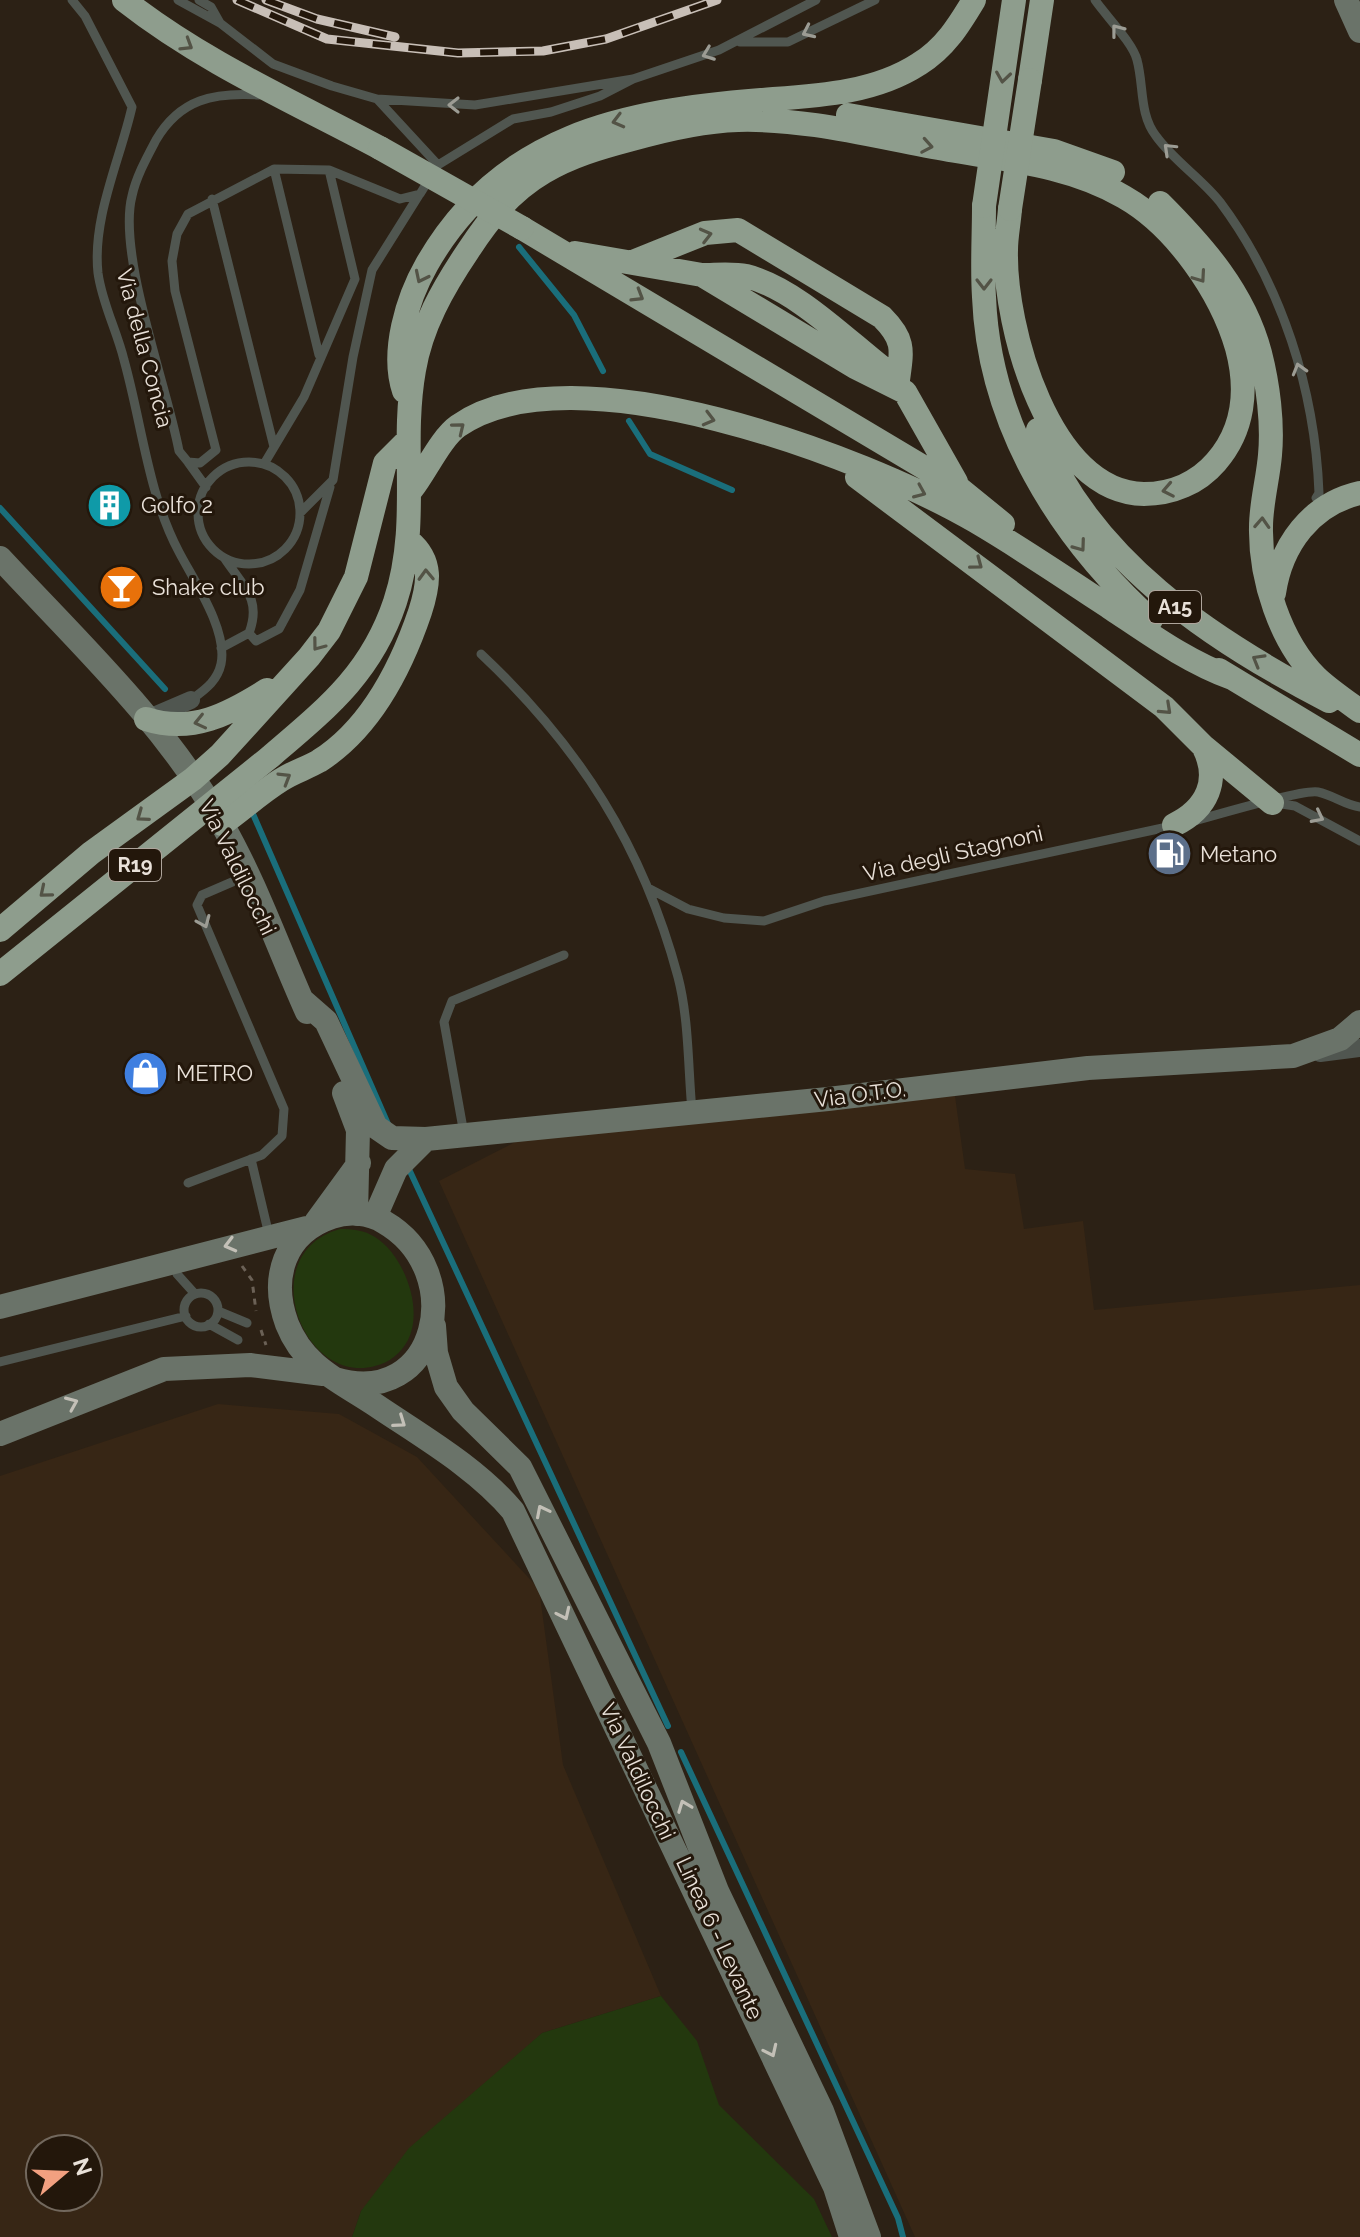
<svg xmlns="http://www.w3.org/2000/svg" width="1360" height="2237" font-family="Raleway,sans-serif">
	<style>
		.built { fill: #372615; fill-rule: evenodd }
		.green { fill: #23380e }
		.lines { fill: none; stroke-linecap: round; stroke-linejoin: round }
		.stream { stroke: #1a6e7b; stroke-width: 6 }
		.path { stroke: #6b6156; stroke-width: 3; stroke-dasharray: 6 6; stroke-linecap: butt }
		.lane { stroke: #505650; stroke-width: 9 }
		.street { stroke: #505650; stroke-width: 18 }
		.secondary { stroke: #6a7369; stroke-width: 24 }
		.highway { stroke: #8e9d8d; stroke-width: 24 }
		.rail-casing { stroke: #c8bfb7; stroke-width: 9 }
		.rail { stroke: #23170b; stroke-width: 6; stroke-dasharray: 18; stroke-linecap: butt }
		.highway-bridge { stroke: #8e9d8d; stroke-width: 24 }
		.oneway { stroke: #9c9c94 }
		.oneway2 { stroke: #535346 }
		.oneway3 { stroke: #c3c0b7 }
		.labels { text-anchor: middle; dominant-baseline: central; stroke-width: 6; stroke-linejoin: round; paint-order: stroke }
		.shield { fill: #23170b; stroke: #aea49b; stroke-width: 2 }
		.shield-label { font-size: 20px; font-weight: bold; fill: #e9e1d9 }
		.street-label { font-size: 22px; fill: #e9e1d9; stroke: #23170b }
		.poi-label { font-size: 22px; fill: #e9e1d9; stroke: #23170b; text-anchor: start }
	</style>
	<rect width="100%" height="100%" fill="#2c2115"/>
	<path class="built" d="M955 1096 965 1169 1015 1174 1024 1229 1083 1221 1094 1310 1360 1285V2237H915L439 1181 521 1139Z
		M218 1404 339 1414 417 1457 539 1589 563 1765 661 1996 542 2033 361 2211 352 2237H0V1476ZM40 2149H88V2197H40Z"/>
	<path class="green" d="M340 1229C353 1229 364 1230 375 1237 404 1255 424 1309 408 1340 401 1353 389 1363 375 1366 302 1386 253 1253 340 1229Z
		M661 1996 697 2041 719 2105 814 2199 832 2237H352L361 2211 409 2148 542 2033Z"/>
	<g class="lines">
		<path class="stream" d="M519 247 574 315 603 371
			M629 421 650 454 732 490
			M0 508 165 689
			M253 814 388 1124
			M408 1167 668 1726
			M681 1752 898 2218 903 2237"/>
		<path class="path" d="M242 1266 252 1280 256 1311
			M261 1330 266 1345"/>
		<path class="lane" d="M72 0 85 16 132 107C120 160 92 218 98 273 102 303 117 331 124 360 142 424 148 494 179 552 194 581 228 630 221 664 217 682 204 690 191 700
			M178 0 220 23 273 64 332 86 377 99 475 105 633 79 719 50 816 0
			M199 0 211 7 220 23
			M1095 0C1106 16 1133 43 1137 60 1144 85 1139 114 1156 136 1174 161 1201 178 1220 202 1282 285 1315 390 1319 493L1316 498
			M740 42H788L875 0
			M259 95C214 92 180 99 156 140 147 157 136 177 132 196 117 254 167 386 179 451L188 462 200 463 216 450 175 291 172 261 177 234 188 214 274 169 329 170 400 199 420 194 438 165 513 119 551 112 600 96 633 79
			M378 100 438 165
			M274 169 319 355
			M212 199 274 447
			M188 462 206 487
			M198 513a51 51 0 1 1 102 0a51 51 0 1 1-102 0Z
			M264 464 304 397 355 279 329 170
			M300 513 333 480 353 357 372 270 419 195
			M225 559C243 586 262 599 249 633L256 641 279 629 300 590 330 487
			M221 648 249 633
			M481 654C579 746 643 846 678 977 689 1019 688 1068 692 1111
			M1275 803 1295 806 1360 841
			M1194 821C1217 815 1302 789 1318 792 1333 795 1345 805 1360 807
			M648 888 688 909 724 918 764 921 824 901 1172 826
			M464 1134 444 1022 452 1001 564 955
			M251 1159 269 1235
			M188 1183 262 1155 282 1136 284 1109 197 905 202 895 246 876
			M174 1264 177 1274 195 1294
			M184 1310a17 17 0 1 1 34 0a17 17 0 1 1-34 0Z
			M218 1311 247 1323
			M209 1324 238 1340
			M0 1362 186 1316"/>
		<path class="street" d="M149 718 191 700
			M1320 1053 1360 1048"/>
		<path class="secondary" d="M1346 0 1360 31
			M0 558C77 641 166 724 222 824 256 883 279 950 307 1012
			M302 1000 326 1021 376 1127 392 1138 426 1139 828 1099 1088 1068 1293 1056 1340 1039 1360 1022
			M344 1093 358 1130 356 1214
			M375 1217 396 1169 426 1139
			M316 1222 359 1163
			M0 1307 306 1228
			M434 1326 436 1353 446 1387 463 1411 520 1467 659 1743 717 1891 822 2111 869 2237
			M335 1379C438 1410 469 1271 384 1222 369 1213 349 1211 332 1217 284 1233 270 1278 287 1324 304 1367 338 1380 374 1404 421 1436 476 1467 513 1511L835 2187 851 2237
			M0 1434 164 1369 250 1365 323 1374"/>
		<path class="highway" d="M124 0C203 62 292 101 380 148
			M1030 80 1042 0
			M848 115 1054 151 1113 172
			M1160 203C1203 246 1244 292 1260 353 1268 384 1273 423 1270 455 1268 479 1261 503 1261 527 1260 578 1280 642 1317 678 1330 690 1346 701 1360 711
			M984 206C984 236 982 267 984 297 989 424 1059 537 1151 620
			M522 228 960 489 1003 524
			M575 253 702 275 855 367 905 392 956 482
			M633 262 705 233 738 230 882 317C905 340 902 350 898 380
			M702 275C716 275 732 273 746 276 795 288 846 340 885 370
			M404 391C391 352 407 299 427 264 501 135 623 111 761 100 814 96 873 94 919 64 945 48 959 25 974 0
			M1038 430C1089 559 1211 640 1329 701
			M857 477 1164 707 1203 746 1272 803
			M412 489C426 471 441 438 458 426 572 346 865 457 975 521 1021 548 1067 579 1112 609 1151 635 1188 662 1232 678
			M1274 593C1281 545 1311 504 1360 493
			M1219 670 1360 755
			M146 719C192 734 229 714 267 690
			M270 757C326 709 371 674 395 602 421 523 400 449 414 370 421 327 443 288 468 251 489 219 510 192 544 172 571 156 599 148 629 140 664 130 701 121 738 120 809 118 879 138 949 150 1008 160 1072 166 1124 197 1175 226 1221 292 1237 348 1248 389 1244 430 1216 462 1198 483 1172 494 1144 494 1049 493 1004 326 1006 250 1006 236 1009 223 1010 209
			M222 824C242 810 260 793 281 780 293 772 307 768 319 761 371 728 401 668 420 612 429 584 433 561 409 541
			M1174 825C1207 809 1221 780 1203 746
			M0 930 91 853 193 779 220 755 309 657 329 631 356 577 385 463 408 440"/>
		<defs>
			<path id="rail" d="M237 0 327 39 458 53 543 51 606 39 717 0
				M266 0 317 19 395 37"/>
		</defs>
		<use href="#rail" class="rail-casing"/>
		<use href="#rail" class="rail"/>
		<path class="highway-bridge" d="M380 148 522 228
			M984 206 1014 0
			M1010 209 1030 80
			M0 974 270 757"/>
	</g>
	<defs><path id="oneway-chevron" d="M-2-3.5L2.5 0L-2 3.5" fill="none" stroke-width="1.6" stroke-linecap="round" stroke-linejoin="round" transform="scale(2)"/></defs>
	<g class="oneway">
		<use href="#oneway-chevron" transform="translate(1117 30) rotate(-128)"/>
		<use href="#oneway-chevron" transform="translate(808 32) rotate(155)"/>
		<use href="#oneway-chevron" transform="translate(708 54) rotate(159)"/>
		<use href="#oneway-chevron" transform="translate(454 105) rotate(-180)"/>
		<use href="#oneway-chevron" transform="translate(1169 149) rotate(-136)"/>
		<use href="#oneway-chevron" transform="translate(1299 369) rotate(-106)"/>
		<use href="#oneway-chevron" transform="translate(1318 817) rotate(27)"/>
		<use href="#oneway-chevron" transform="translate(204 922) rotate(67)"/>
	</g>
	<g class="oneway2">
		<use href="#oneway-chevron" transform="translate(187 45) rotate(32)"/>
		<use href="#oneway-chevron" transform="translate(1003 77) rotate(98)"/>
		<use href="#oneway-chevron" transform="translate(618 121) rotate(165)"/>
		<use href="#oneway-chevron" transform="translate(927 146) rotate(10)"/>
		<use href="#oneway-chevron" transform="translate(706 235) rotate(-14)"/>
		<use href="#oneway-chevron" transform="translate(421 277) rotate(116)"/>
		<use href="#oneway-chevron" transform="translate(1200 277) rotate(55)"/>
		<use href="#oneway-chevron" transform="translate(984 284) rotate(90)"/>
		<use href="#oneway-chevron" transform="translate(638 296) rotate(31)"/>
		<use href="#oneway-chevron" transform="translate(709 419) rotate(15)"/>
		<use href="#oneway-chevron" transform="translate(459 428) rotate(-39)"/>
		<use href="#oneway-chevron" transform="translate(1168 490) rotate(169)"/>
		<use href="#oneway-chevron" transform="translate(920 492) rotate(23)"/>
		<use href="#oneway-chevron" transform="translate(1262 523) rotate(-87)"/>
		<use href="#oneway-chevron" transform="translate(1080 546) rotate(54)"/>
		<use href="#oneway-chevron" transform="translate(977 564) rotate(37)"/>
		<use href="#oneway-chevron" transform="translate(426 575) rotate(-92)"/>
		<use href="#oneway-chevron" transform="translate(318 645) rotate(127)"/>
		<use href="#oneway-chevron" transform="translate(1258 660) rotate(-150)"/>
		<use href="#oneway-chevron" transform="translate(1166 709) rotate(43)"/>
		<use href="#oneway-chevron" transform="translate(200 722) rotate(167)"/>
		<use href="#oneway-chevron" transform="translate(285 778) rotate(-31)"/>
		<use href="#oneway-chevron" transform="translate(142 816) rotate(144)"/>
		<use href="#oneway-chevron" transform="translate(45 892) rotate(140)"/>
	</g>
	<g class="oneway3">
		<use href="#oneway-chevron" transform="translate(230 1245) rotate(165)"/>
		<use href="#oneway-chevron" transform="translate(72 1403) rotate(-23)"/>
		<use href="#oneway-chevron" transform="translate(400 1422) rotate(35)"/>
		<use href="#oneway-chevron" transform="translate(542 1511) rotate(-117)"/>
		<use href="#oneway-chevron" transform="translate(564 1614) rotate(65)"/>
		<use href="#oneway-chevron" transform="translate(684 1806) rotate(-111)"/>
		<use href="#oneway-chevron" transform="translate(771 2051) rotate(65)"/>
	</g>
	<defs>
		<symbol id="building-disc" viewBox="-11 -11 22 22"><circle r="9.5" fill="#0f9aa8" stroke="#23170b"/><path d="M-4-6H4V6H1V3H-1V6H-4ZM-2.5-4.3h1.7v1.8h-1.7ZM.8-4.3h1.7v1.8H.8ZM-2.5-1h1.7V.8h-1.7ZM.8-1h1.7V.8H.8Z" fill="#fff"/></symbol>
		<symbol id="bar-disc" viewBox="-11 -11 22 22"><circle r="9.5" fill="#e8710a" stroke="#23170b"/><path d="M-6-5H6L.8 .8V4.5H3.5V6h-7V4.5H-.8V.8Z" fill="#fff"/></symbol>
		<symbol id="fuel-disc" viewBox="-11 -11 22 22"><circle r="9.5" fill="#5c6f8a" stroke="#23170b"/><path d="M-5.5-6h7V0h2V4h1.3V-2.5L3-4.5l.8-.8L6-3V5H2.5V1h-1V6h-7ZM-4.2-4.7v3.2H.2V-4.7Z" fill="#fff"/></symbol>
		<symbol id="shop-disc" viewBox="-11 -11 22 22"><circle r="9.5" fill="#3f7fe0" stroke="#23170b"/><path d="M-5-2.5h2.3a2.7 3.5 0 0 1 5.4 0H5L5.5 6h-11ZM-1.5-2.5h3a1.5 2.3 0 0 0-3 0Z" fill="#fff"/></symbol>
	</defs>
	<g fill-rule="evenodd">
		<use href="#building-disc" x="84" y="480" width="51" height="51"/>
		<use href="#bar-disc" x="96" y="562" width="51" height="51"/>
		<use href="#fuel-disc" x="1144" y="828" width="51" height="51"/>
		<use href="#shop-disc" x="120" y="1048" width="51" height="51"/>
	</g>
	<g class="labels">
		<g class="shield">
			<rect x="1149" y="591" width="52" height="32" rx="6"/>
			<rect x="109" y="849" width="52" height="32" rx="6"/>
		</g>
		<g class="shield-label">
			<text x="1175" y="607">A15</text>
			<text x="135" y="865">R19</text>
		</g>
		<g class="street-label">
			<text transform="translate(145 348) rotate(75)">Via della Concia</text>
			<text transform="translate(953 853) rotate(-13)">Via degli Stagnoni</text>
			<text transform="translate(238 867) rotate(64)">Via Valdilocchi</text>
			<text transform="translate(860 1094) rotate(-7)">Via O.T.O.</text>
			<text transform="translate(638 1771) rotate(65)">Via Valdilocchi</text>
			<text transform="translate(720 1938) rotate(65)">Linea 6 - Levante</text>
		</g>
		<g class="poi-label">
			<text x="141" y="505">Golfo 2</text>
			<text x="152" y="587">Shake club</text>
			<text x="1200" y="854">Metano</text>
			<text x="176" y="1073">METRO</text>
		</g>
	</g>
	<g transform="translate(64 2173) rotate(71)"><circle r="38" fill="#23170b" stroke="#72685d" stroke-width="2"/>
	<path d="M0-6L14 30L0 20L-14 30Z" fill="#f2a080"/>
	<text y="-12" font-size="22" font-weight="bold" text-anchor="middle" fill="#e9e1d9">N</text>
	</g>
</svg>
